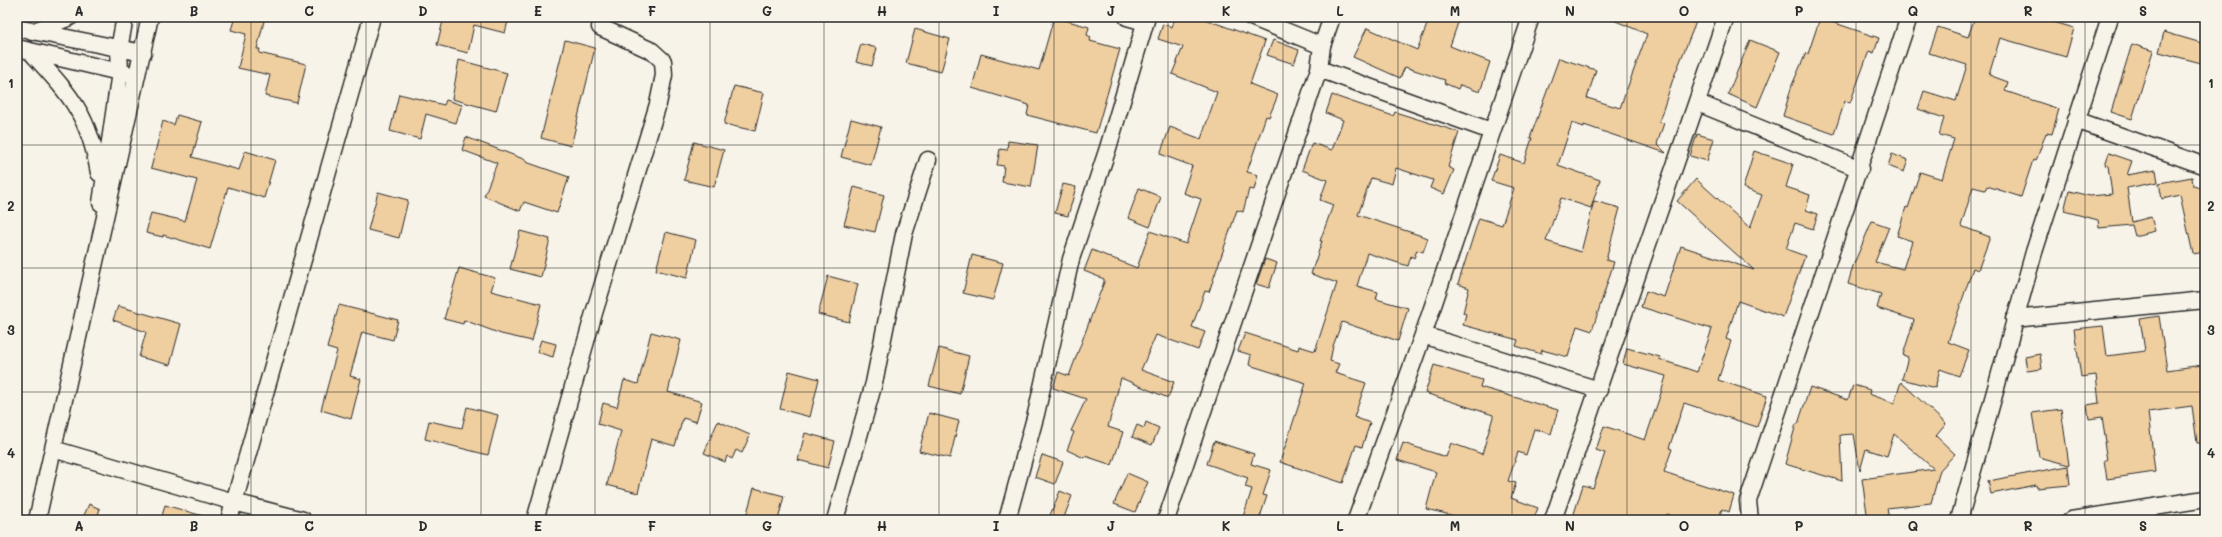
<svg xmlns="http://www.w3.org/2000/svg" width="2222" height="537" font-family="Mali,sans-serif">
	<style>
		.building { fill: #efcea0; stroke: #2b2b2b }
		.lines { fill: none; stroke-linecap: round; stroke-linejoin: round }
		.minor-casing { stroke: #2b2b2b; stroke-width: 19 }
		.minor { stroke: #f7f3e8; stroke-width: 16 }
		.grid { fill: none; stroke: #2b2b2b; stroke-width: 1; stroke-opacity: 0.55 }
		.neatline { fill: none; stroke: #2b2b2b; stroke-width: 1.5 }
		.grid-label { font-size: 13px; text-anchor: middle; font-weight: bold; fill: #2b2b2b }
	</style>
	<rect width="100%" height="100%" fill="#f7f3e8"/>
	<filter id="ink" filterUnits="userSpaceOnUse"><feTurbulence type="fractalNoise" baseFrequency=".025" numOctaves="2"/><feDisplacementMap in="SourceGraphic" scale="8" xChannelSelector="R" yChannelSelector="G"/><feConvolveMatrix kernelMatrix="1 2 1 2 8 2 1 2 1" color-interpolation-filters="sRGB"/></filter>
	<g filter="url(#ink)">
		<path class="building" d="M235 17H265L257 49H260L259 53 306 64 297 103 265 96 270 75 238 68 246 34 231 30Z
			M444 17H509L505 33 474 25 468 53 437 45Z
			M1054 17 1089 27 1087 35 1091 37 1090 41 1120 49 1096 133 1027 115 1029 105 972 88 981 54 1039 70Z
			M1175 17H1199L1265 41 1250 84 1278 95 1269 117 1266 116 1247 172 1258 175 1254 190 1249 189 1243 212 1237 210 1209 292 1205 291 1192 327 1205 332 1198 350 1156 335 1141 370 1174 382 1168 398 1121 378 1108 427 1123 432 1112 465 1085 456 1084 458 1067 450 1074 432 1071 431 1086 399 1053 388 1058 372 1069 376 1104 282V279L1084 271 1092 250 1137 268 1150 231 1186 244 1201 199 1183 193 1192 166 1160 154 1170 127 1201 139 1217 92 1172 74 1183 47 1158 39 1163 24 1172 27Z
			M1430 17H1460L1450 46 1490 62 1480 92 1460 85 1458 89 1444 83 1445 80 1405 67 1400 78 1353 57 1367 28 1417 50Z
			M1606 17H1698L1673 79 1659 122 1664 123 1657 144 1666 153 1584 125V127L1572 123 1558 165 1600 180 1591 208 1561 198 1546 241 1581 252 1594 201 1620 208 1606 260 1614 262 1592 331 1577 326 1568 357 1542 350 1541 354 1516 346 1518 340 1463 325 1466 314 1463 313 1469 288 1458 284 1479 218 1502 225 1514 188 1491 181 1500 155 1524 163 1532 138H1530L1559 58 1596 70 1587 98 1620 108 1647 34Z
			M1975 17H2037L2074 28 2066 57 2000 38 1989 75 2008 82 2005 91 2059 109 2052 134 2046 133 2036 161 2033 160 2021 197 1987 186 1985 190 1973 187 1961 226 1990 237 1978 270 1973 268 1948 342 1969 350 1959 376 1940 369 1935 388 1902 379 1908 357 1903 355 1914 320 1877 308 1881 294 1848 284 1853 266 1872 221 1889 227 1875 262 1903 269 1912 241 1897 236 1906 207 1908 208 1920 172 1942 179 1954 139 1939 135 1944 118 1918 109 1924 91 1956 101 1967 65 1929 53 1938 27 1968 37Z
			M1820 18 1879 38 1874 53 1869 51 1850 103 1845 101 1834 134 1783 116 1792 85 1806 53 1808 54Z
			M915 29 950 39 941 72 906 63Z
			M2164 32 2205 44V64L2159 52Z
			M565 40 595 48 571 146 541 138Z
			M1273 40 1299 50 1294 64 1267 55Z
			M1750 40 1780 52 1757 107 1728 94Z
			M861 44 877 48 872 66 856 62Z
			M2132 44 2153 51 2132 119 2111 112Z
			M459 60 507 73 496 111 452 99Z
			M734 86 764 93 755 131 724 124Z
			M399 94 444 105 446 100 462 105 456 123 426 114 420 139 390 131Z
			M1332 95 1393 116 1395 112 1459 132 1448 167 1454 170 1444 194 1430 188 1433 180 1396 168 1392 184 1371 178 1358 215 1428 238 1423 252 1417 250 1414 258 1411 256 1408 266 1367 253 1357 286 1378 292 1376 299 1408 308 1398 341 1342 322 1333 346 1330 361 1339 364 1335 373 1366 383 1354 417 1370 423 1362 447 1356 445 1343 483 1280 462 1306 383 1249 365 1251 355 1238 351 1245 333 1298 350 1299 346 1315 351 1337 283 1311 274 1322 241H1320L1333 205 1320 200 1327 180 1302 170 1312 143 1332 150 1343 120 1326 113Z
			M177 115 202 122 192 157 239 170 245 151 275 160 264 198 228 187 210 249 163 235V237L146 233 151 213 185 221 197 180 151 168 163 121 174 125Z
			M851 119 881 127 871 165 841 157Z
			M1697 134 1714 139 1707 161 1690 156Z
			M466 137 526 160V162L569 177 557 213 524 202 520 211 484 196 497 163 462 150Z
			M1008 141 1038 145 1031 187 1002 182 1004 166 997 165 1000 149 1007 150Z
			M694 142 724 150 714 187 684 180Z
			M1754 151 1793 164 1786 187 1810 195 1806 210 1818 214 1813 229 1795 223 1786 249 1805 256 1783 317 1738 301 1726 339 1731 341 1718 380 1767 396 1757 427 1684 403 1669 448 1672 449 1664 472 1734 495 1729 512 1722 509 1718 520H1685L1667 514 1666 520H1572L1583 485 1593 488 1605 453 1596 450 1604 426 1645 440 1661 393 1666 376 1623 364 1627 348 1660 357 1659 359 1697 372 1712 329 1641 307 1646 291 1664 297 1681 246 1754 270 1677 201 1696 179 1750 228 1762 195 1743 188Z
			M2109 153 2132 161 2127 175 2156 170 2158 182 2127 188 2132 222 2151 217 2155 231 2135 236 2132 225 2099 228 2098 220 2064 211 2069 191 2090 196 2112 194 2108 166 2105 165Z
			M1892 154 1908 160 1904 172 1888 166Z
			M2192 177 2193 186 2205 189V252L2193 254 2180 195 2162 199 2159 183Z
			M1063 184 1076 187 1068 216 1055 213Z
			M854 187 884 195 875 232 844 225Z
			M1139 188 1161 197 1150 227 1128 218Z
			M378 192 408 200 399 238 368 230Z
			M520 231 550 239 541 277 510 269Z
			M666 232 696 240 687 278 656 270Z
			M972 255 1003 263 993 300 963 293Z
			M1265 259 1277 263 1269 288 1256 284Z
			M459 268 495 278 491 291 541 304 532 341 501 334 464 320 463 324 444 319Z
			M828 276 858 284 849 322 818 314Z
			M339 305 398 320 393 340 362 332 350 376 361 379 351 419 321 410 337 351 327 348Z
			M118 306 181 324 170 365 139 357 146 332 113 320Z
			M2159 316 2167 370 2202 365 2205 382V443H2197L2192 406 2148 412 2155 472 2107 479 2104 460H2107L2104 442H2106L2102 417 2089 419 2087 405 2099 403 2096 375 2081 377 2074 329 2103 326 2107 356 2145 351 2140 319Z
			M651 332 681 340 668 392 702 402 696 422 683 418 675 446 651 439 638 493 607 485 621 431 598 424 603 403 617 407 624 380 638 384Z
			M541 340 556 344 553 357 537 352Z
			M939 348 969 356 960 394 929 386Z
			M2040 354 2042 369 2027 371 2025 357Z
			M1434 365 1482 380 1480 387 1558 410 1551 434 1534 429 1526 455 1518 452 1508 481 1516 483 1511 498 1538 508 1533 520H1458L1459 517 1426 509 1436 472 1397 460 1403 443 1446 457 1451 443 1482 454 1493 417V415L1425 393Z
			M789 371 819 379 810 417 780 409Z
			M1901 382 1946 424 1936 436 1955 454 1940 470 1931 503 1887 508 1889 520H1868L1862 479 1934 469 1894 434 1887 456 1866 449 1860 471 1854 434 1840 435 1842 481 1785 464 1796 424H1798L1810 387 1848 400 1853 385 1870 390 1869 394 1894 403Z
			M467 407 498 415 488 455 425 439 429 421 462 428Z
			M2061 409 2069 465 2039 457 2032 413Z
			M929 413 959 421 950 458 919 451Z
			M718 421 750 435 742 453 736 450 732 459 727 456 725 462 704 453Z
			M1146 422 1159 428 1152 445 1132 437 1137 425 1144 428Z
			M805 433 835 441 828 468 798 460Z
			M1214 441 1254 454 1251 464 1271 470 1263 495 1267 496 1259 520H1242L1252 489 1245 487 1248 478 1207 464Z
			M1042 455 1063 462 1055 484 1035 477Z
			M2068 466 2070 485 2037 488 2036 485 1991 494 1988 481Z
			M1127 473 1148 482 1135 512 1114 504Z
			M754 488 784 496 778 520H745Z
			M1060 491 1072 496 1063 520H1048Z
			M89 504 100 509 96 520H82Z
			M165 505 203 516V520H161Z"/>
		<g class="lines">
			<defs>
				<path id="minor" d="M1127 17 1145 22
					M1251 17 1322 46
					M17 28 143 53
					M32 32 70 17
					M17 48 128 74
					M31 52C70 95 89 114 99 173
					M1319 69 1491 131
					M1698 103 1860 169
					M2076 120 2205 166
					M101 203 120 72 119 49 125 17
					M2014 319 2205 300
					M1423 335 1599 390
					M53 449 234 502 303 520
					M37 520 150 17
					M229 520 372 17
					M535 520 594 313 658 104 664 75 663 61 652 51 600 27
					M835 520 874 383 904 234 928 160
					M1007 520 1036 414 1071 259 1108 148 1147 17
					M1166 520 1319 69 1322 46 1332 17
					M1356 520 1423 335 1531 17
					M1553 520 1726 17
					M1750 520 1748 501 1909 17
					M1959 520 2034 252 2110 17
					M2071 520 2205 499"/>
			</defs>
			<use href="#minor" class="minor-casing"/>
			<use href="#minor" class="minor"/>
		</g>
	</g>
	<path class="grid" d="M137 17V520M251 17V520M366 17V520M481 17V520M595 17V520M710 17V520M824 17V520M939 17V520M1054 17V520M1168 17V520M1283 17V520M1398 17V520M1512 17V520M1627 17V520M1741 17V520M1856 17V520M1971 17V520M2085 17V520M17 145H2205M17 268H2205M17 392H2205"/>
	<rect width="2222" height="537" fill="none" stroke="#f7f3e8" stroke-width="44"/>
	<rect x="22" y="22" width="2178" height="493" class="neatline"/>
	<g class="grid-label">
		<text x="79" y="16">A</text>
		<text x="194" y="16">B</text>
		<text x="309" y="16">C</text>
		<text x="423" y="16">D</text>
		<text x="538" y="16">E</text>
		<text x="652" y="16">F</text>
		<text x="767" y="16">G</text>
		<text x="882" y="16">H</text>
		<text x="996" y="16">I</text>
		<text x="1111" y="16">J</text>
		<text x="1226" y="16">K</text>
		<text x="1340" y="16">L</text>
		<text x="1455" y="16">M</text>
		<text x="1570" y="16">N</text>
		<text x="1684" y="16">O</text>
		<text x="1799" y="16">P</text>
		<text x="1913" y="16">Q</text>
		<text x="2028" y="16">R</text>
		<text x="2143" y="16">S</text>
		<text x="11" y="88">1</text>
		<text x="2211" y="88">1</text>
		<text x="11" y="211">2</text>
		<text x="2211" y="211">2</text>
		<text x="11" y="335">3</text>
		<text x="2211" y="335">3</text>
		<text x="11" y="458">4</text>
		<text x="2211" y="458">4</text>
		<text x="79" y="531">A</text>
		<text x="194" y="531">B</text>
		<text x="309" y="531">C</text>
		<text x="423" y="531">D</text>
		<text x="538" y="531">E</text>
		<text x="652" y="531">F</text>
		<text x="767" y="531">G</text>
		<text x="882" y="531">H</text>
		<text x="996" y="531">I</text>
		<text x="1111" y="531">J</text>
		<text x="1226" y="531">K</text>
		<text x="1340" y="531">L</text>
		<text x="1455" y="531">M</text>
		<text x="1570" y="531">N</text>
		<text x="1684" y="531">O</text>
		<text x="1799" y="531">P</text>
		<text x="1913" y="531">Q</text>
		<text x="2028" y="531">R</text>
		<text x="2143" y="531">S</text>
	</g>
</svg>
